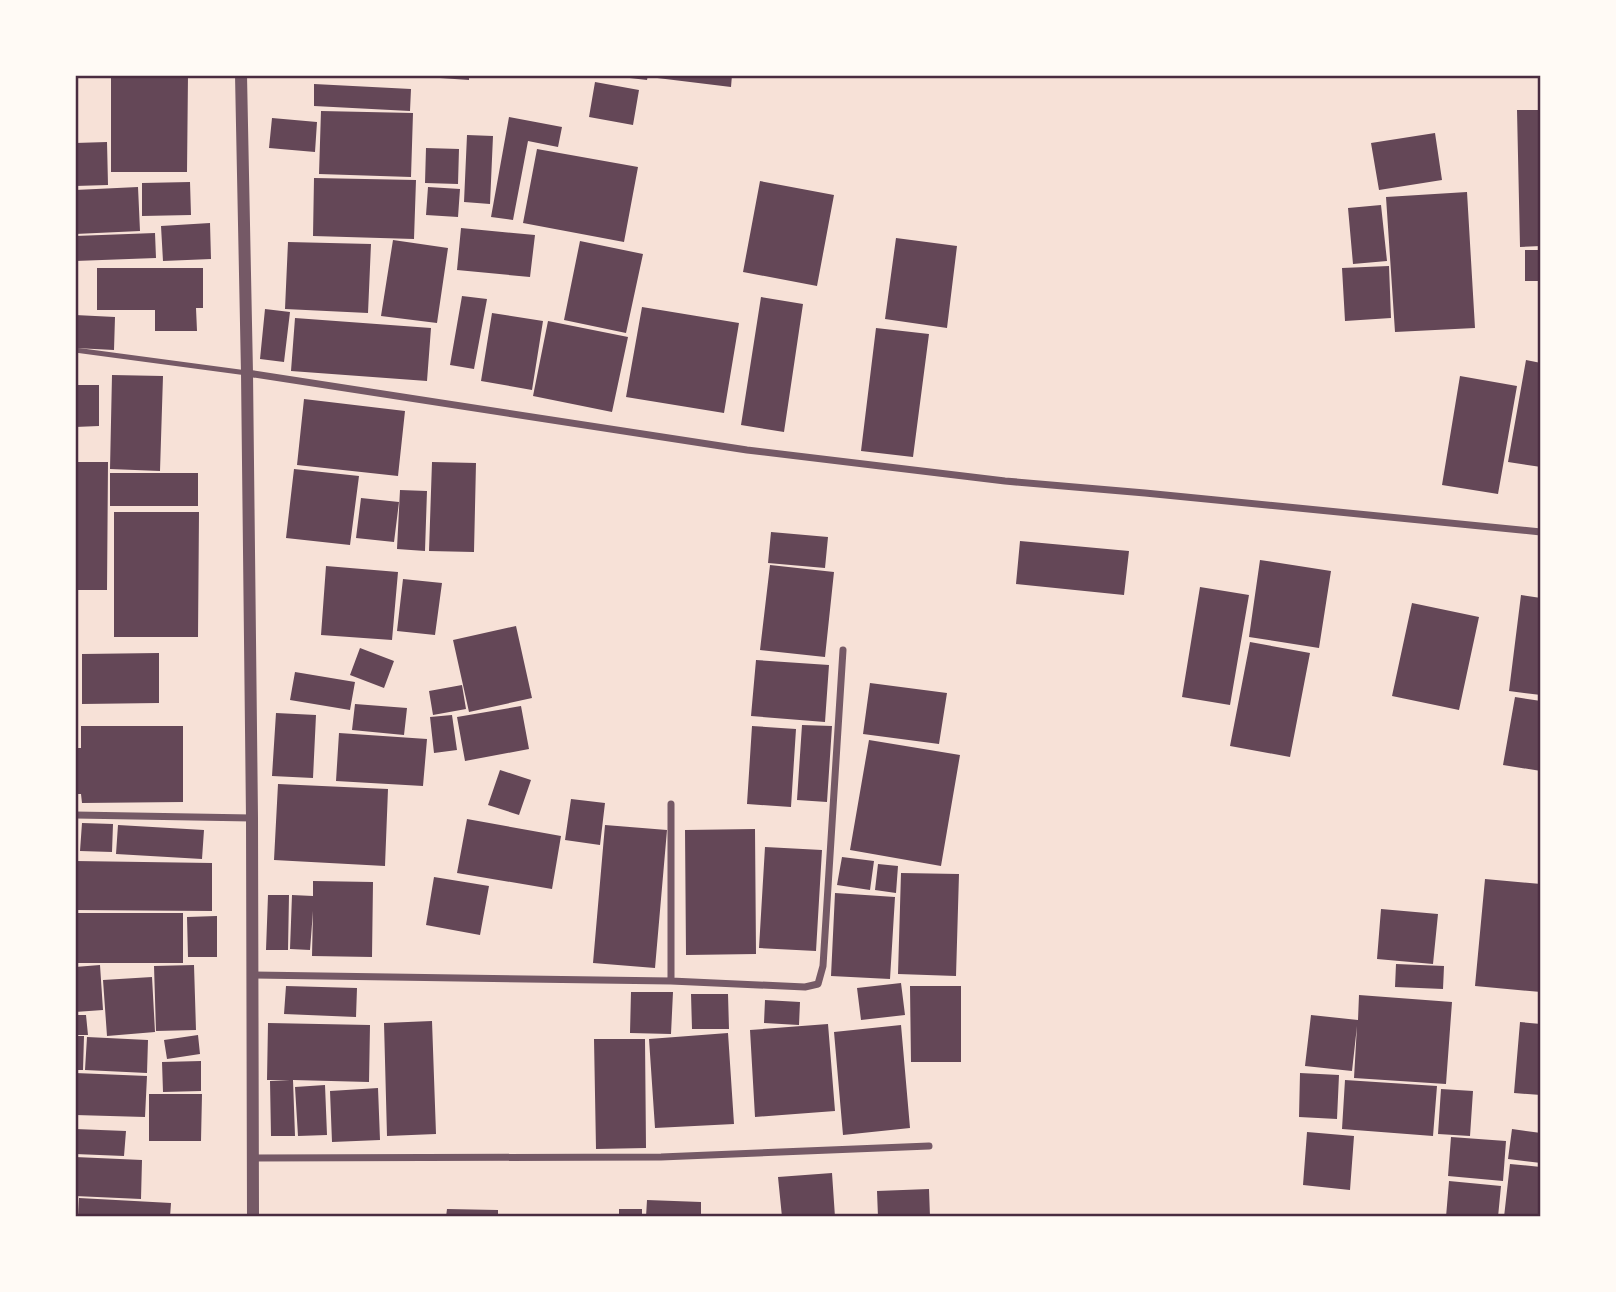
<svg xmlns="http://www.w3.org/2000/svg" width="1616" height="1292" font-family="Poppins,sans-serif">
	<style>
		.building { fill: #644757 }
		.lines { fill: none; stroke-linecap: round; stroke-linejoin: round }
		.service { stroke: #755966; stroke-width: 5 }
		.minor { stroke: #755966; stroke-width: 7 }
		.tertiary { stroke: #755966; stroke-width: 12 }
		.neatline { fill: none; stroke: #4a2c40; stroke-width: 2.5 }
	</style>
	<rect width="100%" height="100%" fill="#f7e1d7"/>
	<path class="building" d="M111 75H188L187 172H111Z
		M440 75H469V80L440 78Z
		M621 75H648L647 80 621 77Z
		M649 75H732L731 87 649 77Z
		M595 82 639 90 633 125 589 117Z
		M314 84 411 89 410 111 314 106Z
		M1517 110H1541V246L1520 247Z
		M321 111 413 113 411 177 319 174Z
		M509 117 562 127 558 147 528 141 513 220 491 217Z
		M272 118 317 122 315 152 269 148Z
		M1435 133 1442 180 1379 190 1371 143Z
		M467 135 493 136 490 204 464 202Z
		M107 142 108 185 75 186V143Z
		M426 148 459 149 458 184 425 183Z
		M537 149 638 167 624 242 523 223Z
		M314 178 416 180 414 239 313 236Z
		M760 181 834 195 817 286 743 272Z
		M190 182 191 215 142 216V183Z
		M138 187 140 231 75 234V190Z
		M428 187 460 189 458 217 426 215Z
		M1467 192 1475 328 1395 332 1386 197Z
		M1381 205 1387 261 1353 264 1348 208Z
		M210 223 211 259 163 261 161 226Z
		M461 228 535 235 530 277 457 270Z
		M155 233 156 258 75 261V236Z
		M896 238 957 246 947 328 885 319Z
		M393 240 448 248 437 323 381 316Z
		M580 241 643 254 626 333 564 320Z
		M288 242 371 244 368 313 285 309Z
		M1525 250H1541V281H1525Z
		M1389 266 1391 318 1345 321 1342 268Z
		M97 268H203V308H196L197 331H155V310H97Z
		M462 296 487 299 474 369 450 365Z
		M761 297 803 304 784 432 741 425Z
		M642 307 739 323 724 413 626 397Z
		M265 309 290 312 284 362 260 359Z
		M492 313 543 321 532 390 481 381Z
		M75 315 115 317 114 350 75 348Z
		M295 318 431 328 427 381 291 371Z
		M548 321 628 337 612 412 533 396Z
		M876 328 929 334 913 457 861 451Z
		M1526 360 1541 363V467L1508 462Z
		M112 375 163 376 160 471 110 469Z
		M1460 376 1517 386 1498 494 1442 485Z
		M75 385H99V426L75 427Z
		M304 399 405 411 398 476 297 465Z
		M75 462H108L107 590H75Z
		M432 462 476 463 474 552 429 551Z
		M294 469 359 476 350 545 286 538Z
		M110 473H198V506H110Z
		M400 490 427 491 425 551 397 549Z
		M361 498 399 502 394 542 356 538Z
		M114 512H199L198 637H114Z
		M771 532 828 537 825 568 768 563Z
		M1020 541 1129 551 1124 595 1016 584Z
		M1260 560 1331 571 1319 648 1249 637Z
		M770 565 834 572 825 657 760 650Z
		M326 566 398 572 392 640 321 635Z
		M403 579 442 583 435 635 397 631Z
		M1200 587 1249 595 1230 705 1182 697Z
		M1521 595 1541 598V695L1509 691Z
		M1412 603 1479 617 1459 710 1392 696Z
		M516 626 532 698 469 712 453 640Z
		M1250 642 1310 653 1290 757 1230 746Z
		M360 648 394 661 384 688 350 675Z
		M159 653V703L82 704V654Z
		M756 660 829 665 825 722 751 716Z
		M295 672 355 682 350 710 290 700Z
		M870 683 947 693 939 744 863 734Z
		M462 685 466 709 433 715 429 691Z
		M1515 697 1541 701V771L1503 765Z
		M355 704 407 708 404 735 352 730Z
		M521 706 529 749 465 761 457 717Z
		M276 713 316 715 313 778 272 776Z
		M452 715 457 750 434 753 430 717Z
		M802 725 832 726 827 802 797 800Z
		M81 726H183V802L82 803 81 794H75V748H81Z
		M752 726 796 729 791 807 747 804Z
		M339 733 427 739 423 786 336 781Z
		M869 740 960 755 941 866 850 850Z
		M500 770 531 780 519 815 488 805Z
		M278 784 388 789 385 866 274 860Z
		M571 799 605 803 600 845 565 840Z
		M467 819 561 836 552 889 457 873Z
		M82 823 113 824 112 852 80 851Z
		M118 825 204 830 202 859 116 854Z
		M605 825 667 830 655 968 593 963Z
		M755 829 756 954 686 955 685 830Z
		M765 847 822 850 816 951 759 948Z
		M842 857 874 861 870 890 837 885Z
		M75 861 212 863V911L75 910Z
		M878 864 898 866 896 893 875 890Z
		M901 873 959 874 956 976 898 974Z
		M434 877 489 886 480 935 426 925Z
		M1485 879 1541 884V992L1475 986Z
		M313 881 373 882 372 957 312 956 313 911 310 950 290 949 292 895 313 896Z
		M835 893 895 897 890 979 831 976Z
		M268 895H289L288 950H266Z
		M1381 909 1438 914 1433 964 1377 959Z
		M75 913H183V963H75Z
		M217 916V957H188L187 917Z
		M1396 964 1444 966 1443 989 1395 987Z
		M100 965 103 1010 75 1012V967Z
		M194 965 196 1030 156 1031 154 966Z
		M152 977 155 1032 107 1036 103 980Z
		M901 983 905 1015 861 1020 857 988Z
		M286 986 357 988 356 1017 284 1014Z
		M910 986H961V1062H911Z
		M631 992H673L671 1034 630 1033Z
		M691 994H728L729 1029H692Z
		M1359 995 1452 1002 1446 1084 1354 1078 1357 1026 1352 1071 1305 1066 1311 1015 1358 1020Z
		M765 1000 800 1002 799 1025 764 1023Z
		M75 1015H86L88 1035H75Z
		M432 1021 436 1134 387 1136 384 1023Z
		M1520 1022 1541 1024V1095L1514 1093Z
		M268 1023 370 1025 369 1082 293 1080 295 1136H271L270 1081 290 1080H267Z
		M828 1024 835 1111 755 1117 750 1030Z
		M901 1025 910 1128 843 1135 834 1032Z
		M728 1033 734 1124 655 1128 649 1039Z
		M198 1035 200 1054 167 1059 164 1040Z
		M75 1036H84L83 1070H75Z
		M87 1037 148 1040 147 1073 85 1070Z
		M594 1039H645L646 1148 596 1149Z
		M201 1061V1091L163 1092 162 1062Z
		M75 1073 147 1076 145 1117 75 1115Z
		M1300 1073 1339 1075 1337 1119 1299 1117Z
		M1345 1080 1437 1086 1433 1136 1342 1129Z
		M325 1085 327 1135 298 1136 295 1087Z
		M378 1088 380 1140 332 1142 330 1091Z
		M1441 1089 1473 1091 1470 1136 1438 1134Z
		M149 1094H202L201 1141H149Z
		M75 1129 126 1131 124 1156 75 1154Z
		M1512 1129 1541 1133V1163L1508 1159Z
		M1307 1132 1354 1136 1350 1190 1303 1185Z
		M1451 1137 1506 1141 1503 1181 1448 1176Z
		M75 1157 142 1160 141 1199 75 1196Z
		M1510 1164 1541 1167 1540 1217H1504Z
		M832 1173 835 1217H782L778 1177Z
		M1449 1181 1501 1186 1498 1217H1446Z
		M929 1189 930 1217H878L877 1191Z
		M79 1198 171 1203 170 1217H78Z
		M647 1200 701 1202V1217H646Z
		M447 1209 498 1210V1217H446Z
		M619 1209H642V1217H619Z"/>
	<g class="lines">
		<path class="service" d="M75 350 247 373"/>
		<path class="minor" d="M247 373 747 450 1005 481 1145 493 1541 532
			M75 815 252 818
			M254 975 671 981 805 987 818 984 823 966 843 650
			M671 981V804
			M254 1158 661 1157 929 1146"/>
		<path class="tertiary" d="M241 75 247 373 252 818 253 1217"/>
	</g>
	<rect width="1616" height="1292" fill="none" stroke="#fffaf5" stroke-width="154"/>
	<rect x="77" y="77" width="1462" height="1138" class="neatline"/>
</svg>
